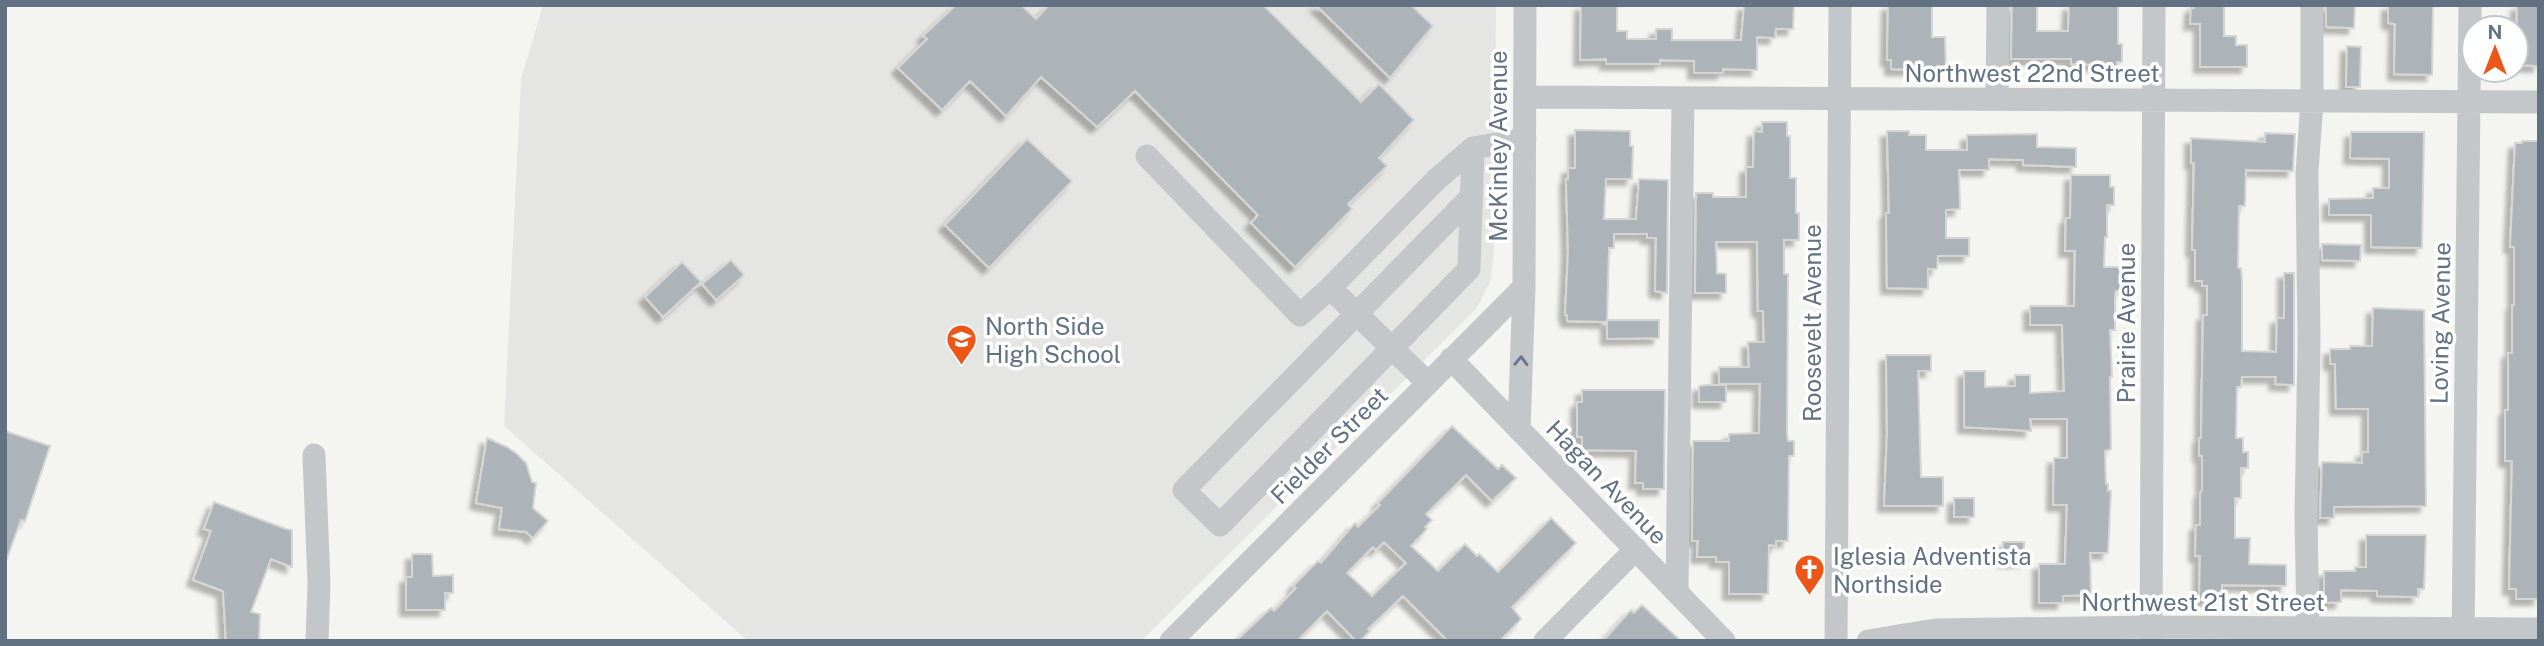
<svg xmlns="http://www.w3.org/2000/svg" width="2544" height="646" font-family="'Public Sans',sans-serif">
	<style>
		.built { fill: #e5e6e4 }
		.building { fill: #acb3b9; stroke: #d5d6d3; stroke-width: 2; fill-rule: evenodd; filter: url(#shadow) }
		.lines { fill: none; stroke-linecap: round; stroke-linejoin: round }
		.minor { stroke: #c4c7ca; stroke-width: 23 }
		.oneway { stroke: #677687 }
		.labels { text-anchor: middle; dominant-baseline: central; stroke-width: 7; stroke-linejoin: round; paint-order: stroke }
		.street-label { font-size: 24px; fill: #627283; stroke: #fff }
		.poi-label { font-size: 24px; fill: #627283; stroke: #fff; text-anchor: start }
	</style>
	<defs>
		<filter id="shadow"><feDropShadow dx="-6" dy="6" stdDeviation="2" flood-color="#0004"/></filter>
	</defs>
	<rect width="100%" height="100%" fill="#f4f5f0"/>
	<path class="built" d="M543 5H1496L1494 250 1491 280 1477 308 1141 641H748L504 426 521 79Z"/>
	<path class="building" d="M956 5H1021L1036 19 1049 5H1263L1361 102 1379 84 1414 120 1379 158 1387 166 1348 204 1352 209 1295 267 1251 223 1258 215 1135 91 1097 127 1041 77 1006 116 970 81 942 110 898 68 927 39 923 36Z
		M1316 5H1411L1433 26 1390 78Z
		M1581 5H1617V31H1627V39H1656V29H1672V40H1741L1744 5H1794L1793 29H1776L1775 38 1757 37V70L1723 69V73H1694V61L1660 60V64H1606V59L1580 60Z
		M1888 5H1932V37H1945L1946 70 1891 69V60H1887Z
		M2012 5H2037V31H2068L2069 5H2118V44H2122V62H2117V71H2103V65L2071 64V59H2011Z
		M2194 5H2224V36H2236V45H2247V67H2200V24H2190L2191 8H2194Z
		M2326 5H2355L2354 28 2326 27Z
		M2388 5H2433L2432 75 2394 74 2395 24 2388 23Z
		M2517 5H2539V66L2516 65Z
		M2347 46 2361 47 2360 87H2346Z
		M1762 122H1787V136H1790V178H1796V213H1799V240H1784V274H1788L1787 433 1788 441H1794V456H1789L1788 541H1776V546L1769 545 1768 594H1729V562H1716V557H1697L1698 541H1692L1693 441H1729V434L1759 433 1760 384H1719V367H1749L1748 342H1764L1763 311H1758L1757 242H1716L1717 273 1726 274V293H1695L1696 193H1713V197H1746V167H1753L1754 131 1762 132Z
		M1575 130 1630 131V146H1633L1632 179H1606L1604 219H1636L1639 179 1668 180 1667 293 1655 291 1656 238H1647V234H1614V248H1609L1607 322 1567 321V315H1565L1568 252 1566 179H1568V168H1575Z
		M1887 131H1909V135H1926V150H1967V135L2037 134V147L2076 148V167L2023 165V160L1989 159V170H1959L1960 209 1946 210V238H1969V256H1938L1937 269H1928V289L1887 288 1886 213H1889Z
		M2351 132H2424L2422 248 2371 247V215H2329V199L2373 198V188H2389V159L2350 158Z
		M2265 133 2295 134 2293 171 2246 170 2245 206H2239L2238 268H2241L2242 279V351L2276 352 2277 318H2284V273H2294V385L2275 384 2276 377H2242L2241 387H2237L2236 438H2243V452H2248V468H2241V498H2235V538H2250L2249 564 2286 565V586L2222 585V600H2199L2200 556H2195L2196 525H2200V494L2202 490V456H2199V438H2201L2203 315H2207V286H2202V281H2195V250H2192L2194 163H2191V138L2265 142Z
		M1027 139 1072 181 989 268 945 225Z
		M2522 141H2539V599H2516V589H2509L2512 461H2505V410H2508V353H2512V305H2514V247H2510L2515 143H2522Z
		M2071 175H2110V187H2114V205H2107V237H2105L2104 267H2122L2121 291H2116L2115 295V330H2110L2112 377H2110L2111 449 2105 451 2106 484H2108V491H2111L2108 553H2090L2091 595 2063 596V603H2039V564H2065L2067 505H2053L2054 458H2067V419H2030L2031 431 1964 427V371H1985V387L2015 386V375H2030V393L2064 391 2062 325H2030V306H2074L2075 251H2065L2066 218H2070Z
		M2322 244 2361 245 2360 261 2322 260Z
		M731 260 744 275 716 300 702 284Z
		M682 262 701 282 663 317 645 297Z
		M2373 308 2424 310 2426 506 2334 507V518H2320L2322 462 2362 463V452H2368V409H2336L2335 364H2330V349H2350V346H2372Z
		M1607 320H1659V338L1607 339Z
		M1886 355H1931V371H1918L1921 477H1943V506H1884L1887 433Z
		M1707 385H1726V402H1699V386Z
		M1582 390H1665L1664 489H1643V483H1635L1636 451 1582 450V437H1577V402H1582Z
		M1452 426 1498 469 1502 465 1516 478 1492 501 1466 475 1426 514 1432 520 1425 527 1427 529 1411 546 1438 571 1465 544 1477 556 1479 554 1498 572 1551 518 1576 543 1512 607 1521 619 1500 641H1448L1403 596 1368 629 1370 631 1360 641H1356L1327 611 1297 641H1236L1271 608 1274 611 1296 588 1293 586 1318 561 1321 563 1355 523 1358 527 1380 505 1378 503ZM1384 542 1406 563 1372 596 1347 573 1373 547 1376 550Z
		M5 431 50 446 25 521 21 520 7 558 5 557Z
		M487 438 507 447 517 454 526 463 532 482 536 483 533 508 548 521 533 538 526 532 499 529 502 508 476 503Z
		M1954 498H1974V517H1954Z
		M214 502 286 529 292 530V567L271 559 251 612 260 614 259 641H226L223 591 193 580 211 531 204 529Z
		M2366 535H2426L2424 589H2418V597L2377 596V591L2341 590V602L2324 603V571H2355V567H2366Z
		M2003 542H2024V561H2003Z
		M412 554H432L433 576 453 575V593H445V610H406V577H412Z
		M1642 605 1681 641H1603L1631 610 1634 613Z"/>
	<g class="lines">
		<path class="minor" d="M1525 97 2539 102
			M1997 99 1998 5
			M1147 156 1300 315 1330 288
			M1471 197 1184 490 1220 525 1469 269 1473 148
			M1451 359 1724 641
			M1428 383 1330 288 1436 180 1473 148 1525 139
			M1519 429 1524 287 1525 5
			M314 455 319 584 317 641
			M1677 592 1683 98
			M2308 628 2306 518 2309 342 2307 172 2312 101V5
			M1171 641 1524 287
			M1545 641 1636 549
			M1836 641 1840 5
			M1868 641 1935 630 2151 627 2539 629
			M2151 641 2154 5
			M2463 641 2470 5"/>
	</g>
	<defs><path id="oneway-chevron" d="M-2-3.5L2.5 0L-2 3.5" fill="none" stroke-width="1.6" stroke-linecap="round" stroke-linejoin="round" transform="scale(1.75)"/></defs>
	<use class="oneway" href="#oneway-chevron" transform="translate(1521 361) rotate(-88)"/>
	<defs>
		<symbol id="school-pin" viewBox="-11 -11 22 30"><path d="M0 17L-7.5 6A9.5 9.5 0 1 1 7.5 6Z" fill="#ec5719" stroke="#fff"/><path d="M0-5L7-2L0 1L-7-2ZM-4 1L0 2.5L4 1V4Q0 6-4 4Z" fill="#fff"/></symbol>
		<symbol id="church-pin" viewBox="-11 -11 22 30"><path d="M0 17L-7.5 6A9.5 9.5 0 1 1 7.5 6Z" fill="#ec5719" stroke="#fff"/><path d="M-1.2-6h2.4v3.5h3.3v2.4h-3.3V6h-2.4V-.1h-3.3v-2.4h3.3Z" fill="#fff"/></symbol>
	</defs>
	<g fill-rule="evenodd">
		<use href="#school-pin" x="944" y="322" width="35" height="47"/>
		<use href="#church-pin" x="1792" y="552" width="35" height="47"/>
	</g>
	<g class="labels">
		<g class="street-label">
			<text x="2032" y="73">Northwest 22nd Street</text>
			<text transform="translate(1498 146) rotate(-90)">McKinley Avenue</text>
			<text transform="translate(1812 323) rotate(-90)">Roosevelt Avenue</text>
			<text transform="translate(2126 323) rotate(-90)">Prairie Avenue</text>
			<text transform="translate(2440 323) rotate(-89)">Loving Avenue</text>
			<text transform="translate(1329 445) rotate(-45)">Fielder Street</text>
			<text transform="translate(1607 482) rotate(46)">Hagan Avenue</text>
			<text x="2203" y="602">Northwest 21st Street</text>
		</g>
		<g class="poi-label">
			<text x="985" y="326">North Side<tspan x="985" dy="28">High School</tspan></text>
			<text x="1833" y="556">Iglesia Adventista<tspan x="1833" dy="28">Northside</tspan></text>
		</g>
	</g>
	<rect width="2544" height="646" fill="none" stroke="#627283" stroke-width="14"/>
	<g transform="translate(2495 49)"><circle r="33" fill="#ffffff" stroke="#c0c7cd" stroke-width="2"/>
	<path d="M0-5L12 26L0 18L-12 26Z" fill="#ec5719"/>
	<text y="-10" font-size="19" font-weight="bold" text-anchor="middle" fill="#627283">N</text>
	</g>
</svg>
